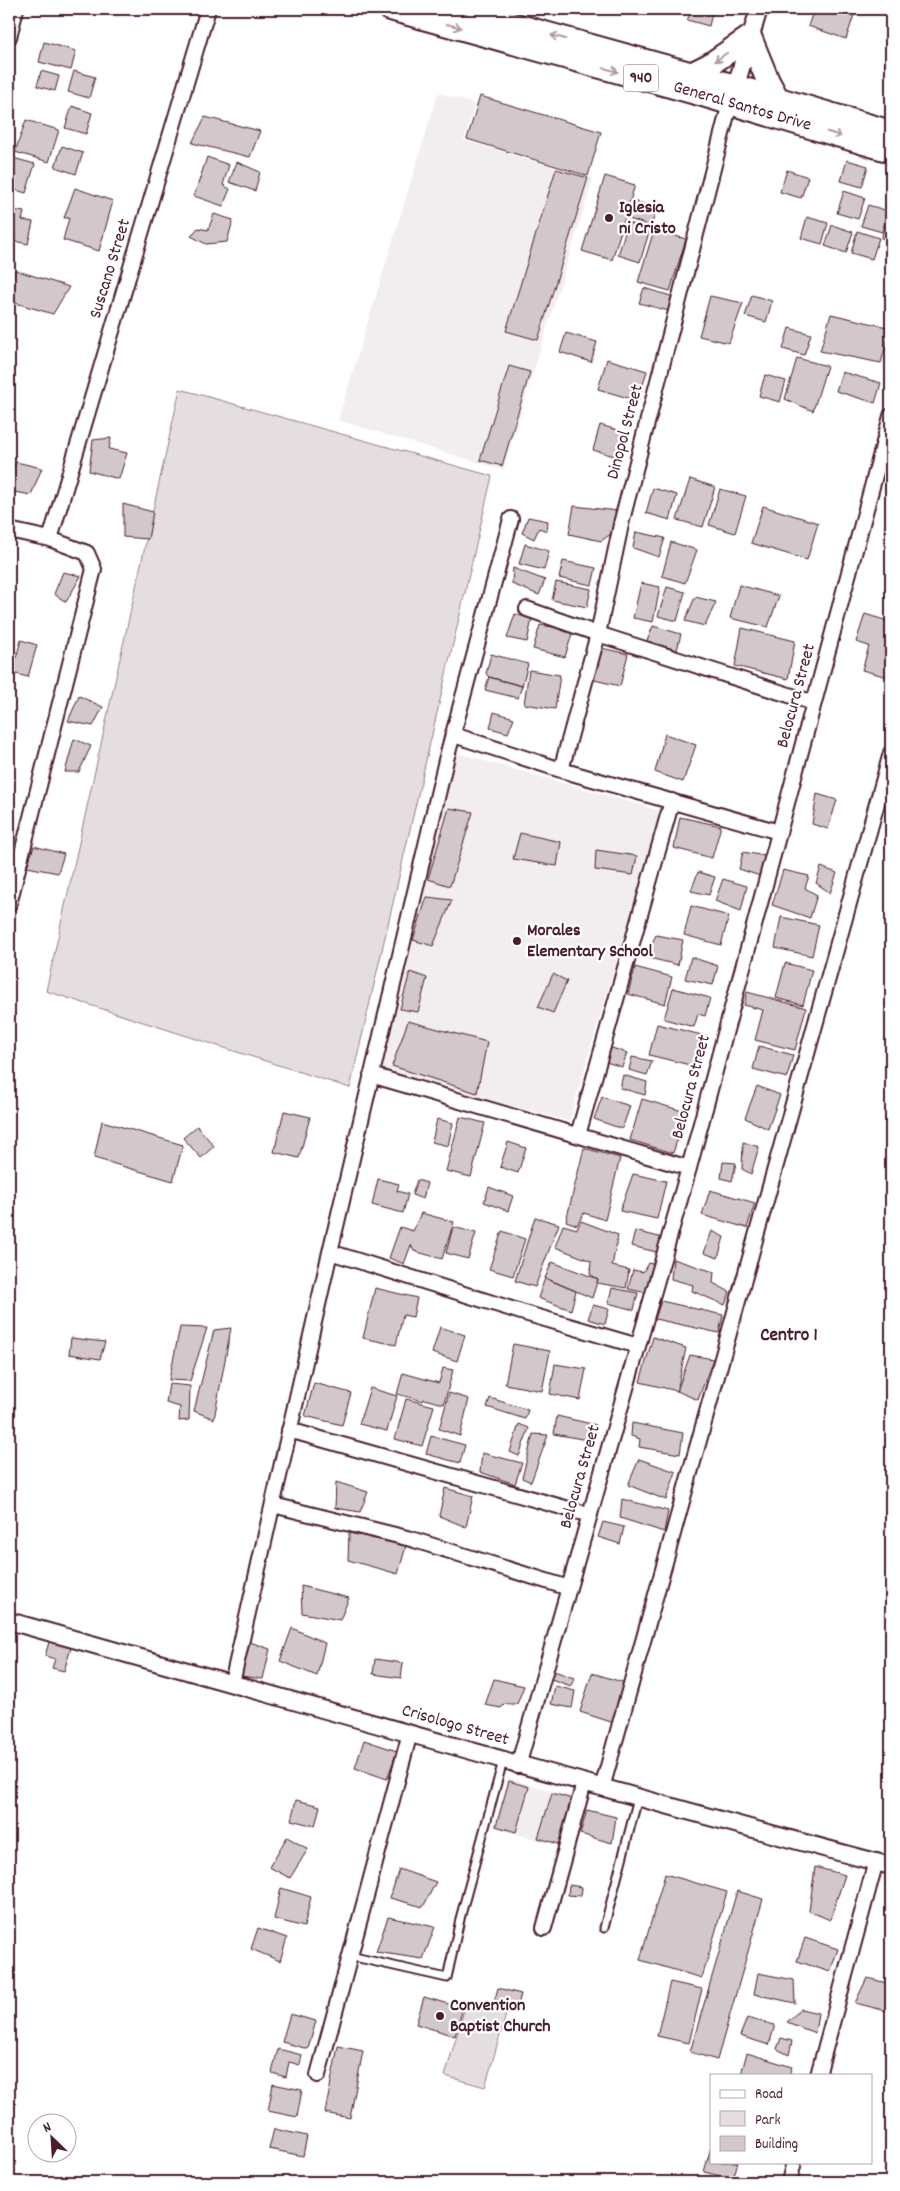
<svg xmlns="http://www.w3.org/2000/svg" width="900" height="2191" font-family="Dekko,sans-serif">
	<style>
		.built { fill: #f2eeef }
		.green { fill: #e5dee0; stroke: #987e86 }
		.building { fill: #d2c7cb; stroke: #4a1f2b }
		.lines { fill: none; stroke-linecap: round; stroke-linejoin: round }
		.service-casing { stroke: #4a1f2b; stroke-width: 11 }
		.minor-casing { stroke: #4a1f2b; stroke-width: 18 }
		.tertiary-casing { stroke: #4a1f2b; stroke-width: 20 }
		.trunk-casing { stroke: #4a1f2b; stroke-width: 26 }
		.service { stroke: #fff; stroke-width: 7 }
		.minor { stroke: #fff; stroke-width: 14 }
		.tertiary { stroke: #fff; stroke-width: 16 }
		.trunk { stroke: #fff; stroke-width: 22 }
		.oneway { stroke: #ae9aa0 }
		.poi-dot { fill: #4a1f2b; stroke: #fff; stroke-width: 2 }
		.labels { text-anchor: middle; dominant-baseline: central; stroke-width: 4.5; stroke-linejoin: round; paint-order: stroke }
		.shield { fill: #fff; stroke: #80626b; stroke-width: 1 }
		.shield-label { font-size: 16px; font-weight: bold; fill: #4a1f2b }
		.street-label { font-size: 18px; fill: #4a1f2b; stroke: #fff }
		.poi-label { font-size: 18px; font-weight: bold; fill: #4a1f2b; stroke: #fff; text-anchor: start }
		.neighbourhood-label { font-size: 19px; font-weight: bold; fill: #4a1f2b; stroke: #fff }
	</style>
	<rect width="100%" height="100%" fill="#fff"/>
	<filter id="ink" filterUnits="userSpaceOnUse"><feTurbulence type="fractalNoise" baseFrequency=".02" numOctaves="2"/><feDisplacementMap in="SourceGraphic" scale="10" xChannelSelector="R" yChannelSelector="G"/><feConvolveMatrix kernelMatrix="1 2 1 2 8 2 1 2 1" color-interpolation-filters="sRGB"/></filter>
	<g filter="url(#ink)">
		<path class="built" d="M438 93 475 104 464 140 593 179 503 470 338 420Z
			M457 753 661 811 569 1121 379 1072Z
			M508 1778 576 1798 562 1847 493 1827Z"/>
		<path class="green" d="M180 389 492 476 350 1088 46 991Z
			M467 2000 507 2011 485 2087 445 2076Z"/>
		<path class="building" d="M693 9H713L709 26 687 20Z
			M814 9H856L846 39 808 26Z
			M891 40V67L885 65Z
			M44 42 76 51 71 70 39 62Z
			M41 71 59 76 55 91 37 86Z
			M74 71 95 77 89 98 68 92Z
			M480 96 601 132 588 176 467 139Z
			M72 106 92 113 86 134 65 128Z
			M205 117 260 131 250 157 192 143Z
			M26 120 59 130 49 162 15 152Z
			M62 146 83 153 76 174 55 167Z
			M207 157 229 165 223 185 230 189 223 206 194 196Z
			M13 158 35 164 26 193 9 188V172Z
			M847 160 868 166 862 187 841 181Z
			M237 162 260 172 255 191 229 182Z
			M556 169 588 178 538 340 506 331Z
			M787 170 808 177 801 198 780 192Z
			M605 176 635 185 612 260 582 251Z
			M75 188 113 201 99 251 63 240 69 218H64Z
			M844 191 865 198 858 219 837 213Z
			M634 201 657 208 651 226 629 219Z
			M868 205 888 211 882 232 861 226Z
			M9 209 24 212 22 220 33 222 28 244 14 241 11 232 12 226 9 225Z
			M214 214 233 220 227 242 206 244 191 236 198 228 208 230Z
			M807 217 828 223 822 244 801 238Z
			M888 217 891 218V241L881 238Z
			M628 223 650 229 640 262 618 255Z
			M832 225 853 232 846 253 825 246Z
			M654 230 686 239 670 291 638 282Z
			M857 231 879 238 872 259 851 253Z
			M15 270 69 287 53 314 9 301V287Z
			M644 288 674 297 669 311 639 303Z
			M752 295 772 301 766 322 745 316Z
			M710 296 743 303 729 343 699 336Z
			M831 314 891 328 881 363 820 351Z
			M789 328 811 334 804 355 783 349Z
			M566 333 597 342 591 362 560 352Z
			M797 358 827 366 813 411 785 399Z
			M607 359 647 371 638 401 598 389Z
			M509 366 530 372 502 466 480 460Z
			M842 372 881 383 875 403 836 391Z
			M765 375 786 381 780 402 759 396Z
			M600 425 628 433 621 458 593 450Z
			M111 438 109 449 127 453 119 479 89 471 93 440Z
			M16 462 42 468 31 495 9 491V478Z
			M690 479 715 487 703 527 677 520Z
			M653 488 677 495 670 520 646 513Z
			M720 489 746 496 735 533 709 525Z
			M123 504 153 512 148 539 123 537Z
			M574 506 618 511 615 531 601 541 569 534Z
			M763 506 818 523 807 560 751 543Z
			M528 517 548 521 547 531 539 528 534 539 522 533Z
			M636 532 665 538 659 557 633 548Z
			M671 542 697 550 685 583 662 576Z
			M525 544 549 551 544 570 519 564Z
			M563 561 596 568 592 585 559 578Z
			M513 568 545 580 539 595 512 584Z
			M63 572 81 576 66 602 54 594Z
			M556 582 591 589 587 607 552 600Z
			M641 583 660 587 653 622 633 618Z
			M739 585 779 596 768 627 730 618Z
			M667 587 685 592 677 621 658 616Z
			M695 597 716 602 705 626 685 621Z
			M515 614 532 619 527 642 507 638Z
			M865 614 891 622V678L862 670 869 646 856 642Z
			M540 625 573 630 565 657 533 649Z
			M653 626 681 634 677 650 647 641Z
			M742 628 795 641 788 679 735 666Z
			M21 640 37 645 28 677 12 673Z
			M597 647 628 654 620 686 590 679Z
			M491 654 528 664 522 686 489 677 486 674Z
			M529 670 560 675 555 709 524 704Z
			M489 677 522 686 518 698 485 690Z
			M79 696 103 707 93 726 68 721Z
			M494 712 514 718 508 733 490 728Z
			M665 734 696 745 683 782 655 772Z
			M74 739 91 746 79 772H65Z
			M817 794 837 800 828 829 812 824Z
			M449 808 473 812 450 886 428 879Z
			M680 817 721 826 712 858 674 848Z
			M520 833 561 842 557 866 513 859Z
			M34 846 64 854 58 873 27 867Z
			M596 850 637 856 633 875 595 870Z
			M743 852 765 856 760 876 739 869Z
			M821 867 837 873 830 893 816 883Z
			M783 870 809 876 805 888 817 895 810 918 772 905Z
			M698 872 715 877 709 895 691 891Z
			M723 879 747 886 741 911 715 901Z
			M427 897 452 900 433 946 413 940Z
			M691 906 729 916 721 945 684 935Z
			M781 917 819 925 812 956 775 948Z
			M656 935 683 940 678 965 645 957Z
			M691 957 718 966 713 985 685 979Z
			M785 963 812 970 803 1005 776 998Z
			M635 967 672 977 665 1004 628 994Z
			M410 972 427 978 418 1012 400 1009Z
			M553 974 567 981 553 1013 538 1007Z
			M673 988 710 998 705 1016 698 1014 694 1027 664 1019Z
			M747 992 806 1008 795 1050 755 1040 763 1010 744 1005Z
			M408 1021 487 1042 477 1093 392 1066Z
			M657 1024 706 1036 698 1067 649 1055Z
			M759 1046 793 1055 787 1078 753 1069Z
			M609 1047 627 1053 622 1067 606 1062Z
			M632 1057 652 1061 647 1075 629 1070Z
			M623 1075 647 1082 645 1095 620 1088Z
			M757 1086 780 1095 768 1129 745 1118Z
			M602 1097 630 1106 622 1129 594 1119Z
			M642 1099 686 1112 673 1153 630 1140Z
			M284 1111 310 1117 299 1158 274 1152Z
			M460 1117 485 1123 471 1177 446 1171Z
			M437 1119 453 1123 448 1146 432 1142Z
			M102 1121 183 1145 173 1181 94 1158Z
			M197 1126 214 1146 201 1158 183 1138Z
			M508 1142 526 1148 518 1173 500 1167Z
			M743 1142 759 1147 751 1174 742 1169Z
			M584 1148 620 1158 605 1220 584 1213 577 1225 566 1221Z
			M723 1162 736 1163 732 1181 721 1178Z
			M633 1174 666 1181 657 1219 620 1211Z
			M378 1179 399 1184 397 1191 408 1194 403 1213 372 1205Z
			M417 1180 427 1183 423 1199 412 1195Z
			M489 1187 513 1196 508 1211 484 1202Z
			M710 1190 755 1203 747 1228 702 1215Z
			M421 1213 454 1222 442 1259 414 1251 411 1245 404 1264 389 1258 400 1227 413 1231Z
			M535 1217 559 1224 535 1287 515 1281Z
			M581 1221 618 1235 612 1266 629 1270 626 1288 597 1283 598 1279 590 1274 591 1261 555 1247 563 1225 577 1229Z
			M453 1227 476 1233 468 1259 446 1253Z
			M502 1231 525 1239 513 1276 489 1269Z
			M635 1231 663 1238 661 1253 631 1246Z
			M712 1231 724 1237 718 1258 704 1253Z
			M673 1259 714 1272 713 1283 730 1292 725 1305 692 1291 693 1285 671 1279Z
			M552 1262 598 1279 592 1298 545 1278Z
			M648 1263 658 1265 647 1293 628 1289 633 1270 643 1272Z
			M545 1278 576 1291 571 1310 538 1298Z
			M375 1288 417 1298 413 1317 403 1315 396 1345 363 1338Z
			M612 1288 638 1293 634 1310 608 1303Z
			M661 1301 723 1315 719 1333 655 1319Z
			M593 1305 609 1309 605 1324 588 1319Z
			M180 1327 207 1328 190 1381 169 1380Z
			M440 1327 465 1335 457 1361 432 1353Z
			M231 1328 214 1419 194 1411 214 1330Z
			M653 1337 686 1348 677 1391 640 1382Z
			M71 1338 105 1342 100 1359 69 1354Z
			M513 1344 550 1351 542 1391 505 1384Z
			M690 1355 713 1359 698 1400 677 1391Z
			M555 1364 586 1369 580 1400 550 1394Z
			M443 1368 453 1370 444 1404 424 1399 423 1401 397 1394 403 1373 439 1383Z
			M314 1383 351 1393 342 1425 305 1416Z
			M169 1384 190 1386 189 1420 179 1421 180 1407 166 1403Z
			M370 1388 397 1396 387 1431 359 1424Z
			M449 1393 469 1399 460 1436 439 1429Z
			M490 1398 528 1410 525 1419 487 1407Z
			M406 1399 434 1406 422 1446 395 1439Z
			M557 1416 596 1425 593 1441 554 1434Z
			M632 1423 683 1433 680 1454 639 1447 640 1439 631 1436Z
			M519 1424 529 1428 519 1456 510 1452Z
			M533 1434 548 1435 531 1482 522 1478Z
			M431 1436 465 1445 460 1463 426 1454Z
			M482 1453 522 1463 515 1484 480 1472Z
			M639 1459 676 1472 666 1500 628 1485Z
			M336 1482 368 1492 360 1512 335 1508Z
			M445 1488 473 1496 466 1527 439 1516Z
			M622 1499 668 1511 664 1532 620 1518Z
			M603 1522 624 1527 620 1544 598 1537Z
			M349 1533 406 1546 398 1574 348 1560Z
			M301 1586 349 1598 340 1620 302 1613Z
			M292 1628 325 1643 317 1676 280 1661Z
			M49 1642 71 1648 64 1671 52 1668 55 1659 45 1656Z
			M250 1642 270 1649 263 1679 241 1676Z
			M375 1659 403 1663 401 1678 373 1674Z
			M554 1671 574 1678 571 1686 551 1679Z
			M592 1673 629 1684 614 1723 580 1712Z
			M494 1679 524 1686 517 1704H505L501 1708 485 1705Z
			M555 1686 575 1691 572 1708 551 1704Z
			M364 1740 397 1751 387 1779 355 1768Z
			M509 1781 529 1787 516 1832 496 1826Z
			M552 1793 572 1799 559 1844 538 1838Z
			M296 1800 320 1806 315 1826 291 1820Z
			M587 1810 616 1817 612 1843 580 1834Z
			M287 1837 308 1849 290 1878 269 1867Z
			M815 1867 845 1875 830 1920 809 1911Z
			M399 1869 436 1882 423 1907 390 1898Z
			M665 1874 727 1892 702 1978 640 1960Z
			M569 1885 582 1887 581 1896 568 1895Z
			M281 1888 311 1897 304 1927 274 1919Z
			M737 1891 763 1899 717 2060 690 2052Z
			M388 1917 435 1927 423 1959 376 1952Z
			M258 1928 287 1938 280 1961 251 1949Z
			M805 1938 838 1949 830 1972 797 1961Z
			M758 1973 794 1980 795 2003 754 1994Z
			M867 1978 891 1984V2012L855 2003Z
			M670 1982 702 1989 689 2043 657 2036Z
			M498 1988 521 1994 516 2013 493 2006Z
			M424 1997 463 2008 455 2036 416 2024Z
			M801 2009 818 2013 815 2033 787 2022Z
			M290 2014 316 2021 308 2049 282 2042Z
			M747 2018 775 2025 769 2045 740 2036Z
			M781 2038 792 2041 789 2055 777 2049Z
			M338 2046 363 2051 350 2118 325 2113Z
			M278 2049 302 2055 300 2065 289 2062 286 2077 272 2073Z
			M747 2053 792 2067 789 2075 741 2074Z
			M273 2084 302 2090 297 2117 268 2111Z
			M274 2129 307 2136 303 2156 269 2149Z
			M711 2147V2162H738L733 2179 704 2172Z"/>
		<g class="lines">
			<defs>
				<path id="service" d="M604 1928 638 1798
					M350 1956 447 1978 461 1915 503 1761"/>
				<path id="minor" d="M9 37 16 9
					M9 530 50 539 87 553 94 569 9 904
					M50 539 208 9
					M527 609 598 634 814 703
					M454 735 561 770 779 832
					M561 770 598 634 622 520 730 103
					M371 1075 689 1168
					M578 1135 672 801
					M330 1252 521 1312 638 1346
					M289 1430 590 1515
					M273 1505 411 1539 569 1588
					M232 1683 330 1252 446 760 511 519
					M518 1766 689 1168 891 416
					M602 1788 891 753
					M544 1928 584 1783
					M318 2075 410 1733
					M818 2075 876 1861
					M789 2182 794 2162"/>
				<path id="tertiary" d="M733 95 759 9
					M9 1621C303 1703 596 1788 891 1866"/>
				<path id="trunk" d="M390 9 699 94 891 151
					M458 9 704 77 891 132
					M691 74 709 65 750 37 768 81 778 99"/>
			</defs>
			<use href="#service" class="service-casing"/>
			<use href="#minor" class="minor-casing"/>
			<use href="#tertiary" class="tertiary-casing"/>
			<use href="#trunk" class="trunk-casing"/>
			<use href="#service" class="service"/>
			<use href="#minor" class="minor"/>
			<use href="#tertiary" class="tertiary"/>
			<use href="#trunk" class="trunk"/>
		</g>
		<defs><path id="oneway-shaft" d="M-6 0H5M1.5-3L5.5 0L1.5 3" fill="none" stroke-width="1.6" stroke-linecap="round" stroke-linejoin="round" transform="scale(1.25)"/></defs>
		<g class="oneway">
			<use href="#oneway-shaft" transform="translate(454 26) rotate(15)"/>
			<use href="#oneway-shaft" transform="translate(558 37) rotate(-164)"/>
			<use href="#oneway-shaft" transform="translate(721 57) rotate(145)"/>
			<use href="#oneway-shaft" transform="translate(611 70) rotate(16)"/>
			<use href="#oneway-shaft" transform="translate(834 134) rotate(17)"/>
		</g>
	</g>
	<g class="poi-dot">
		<circle cx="609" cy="218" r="5"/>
		<circle cx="517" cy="941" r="5"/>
		<circle cx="440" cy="2016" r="5"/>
	</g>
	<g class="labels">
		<rect class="shield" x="623.5" y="64.5" width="35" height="27" rx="4"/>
		<g class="shield-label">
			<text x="641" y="78">940</text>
		</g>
		<g class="street-label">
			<text transform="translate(742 107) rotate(16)">General Santos Drive</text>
			<text transform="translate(111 269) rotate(-73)">Suscano Street</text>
			<text transform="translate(626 432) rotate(-75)">Dinopol Street</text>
			<text transform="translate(797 696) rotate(-75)">Belocura Street</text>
			<text transform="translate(692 1087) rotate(-75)">Belocura Street</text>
			<text transform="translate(581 1477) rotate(-74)">Belocura Street</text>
			<text transform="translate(455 1726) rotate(16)">Crisologo Street</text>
		</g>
		<g class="poi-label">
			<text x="619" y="208">Iglesia<tspan x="619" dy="21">ni Cristo</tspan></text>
			<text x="527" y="931">Morales<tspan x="527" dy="21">Elementary School</tspan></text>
			<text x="450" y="2006">Convention<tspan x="450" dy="21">Baptist Church</tspan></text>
		</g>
		<g class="neighbourhood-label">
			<text x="789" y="1336">Centro 1</text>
		</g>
	</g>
	<rect width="900" height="2191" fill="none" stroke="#fff" stroke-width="30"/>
	<rect x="15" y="15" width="870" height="2161" fill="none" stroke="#4a1f2b" stroke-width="2" filter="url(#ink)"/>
	<rect x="710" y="2074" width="162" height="90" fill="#ffffff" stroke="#b7a5aa"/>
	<rect x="720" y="2090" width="25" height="8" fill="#ffffff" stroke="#b7a5aa"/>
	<text x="755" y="2098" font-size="15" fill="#4a1f2b">Road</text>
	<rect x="720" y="2111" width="25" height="15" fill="#e5dee0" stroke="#b7a5aa"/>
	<text x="755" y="2124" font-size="15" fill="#4a1f2b">Park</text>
	<rect x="720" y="2136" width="25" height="15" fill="#d2c7cb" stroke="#b7a5aa"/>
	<text x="755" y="2148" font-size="15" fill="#4a1f2b">Building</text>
	<g transform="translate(52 2138) rotate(335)"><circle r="24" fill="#ffffff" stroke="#b7a5aa"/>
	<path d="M0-4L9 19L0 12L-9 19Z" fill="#4a1f2b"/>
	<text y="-8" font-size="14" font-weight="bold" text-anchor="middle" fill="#4a1f2b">N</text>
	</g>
</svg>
